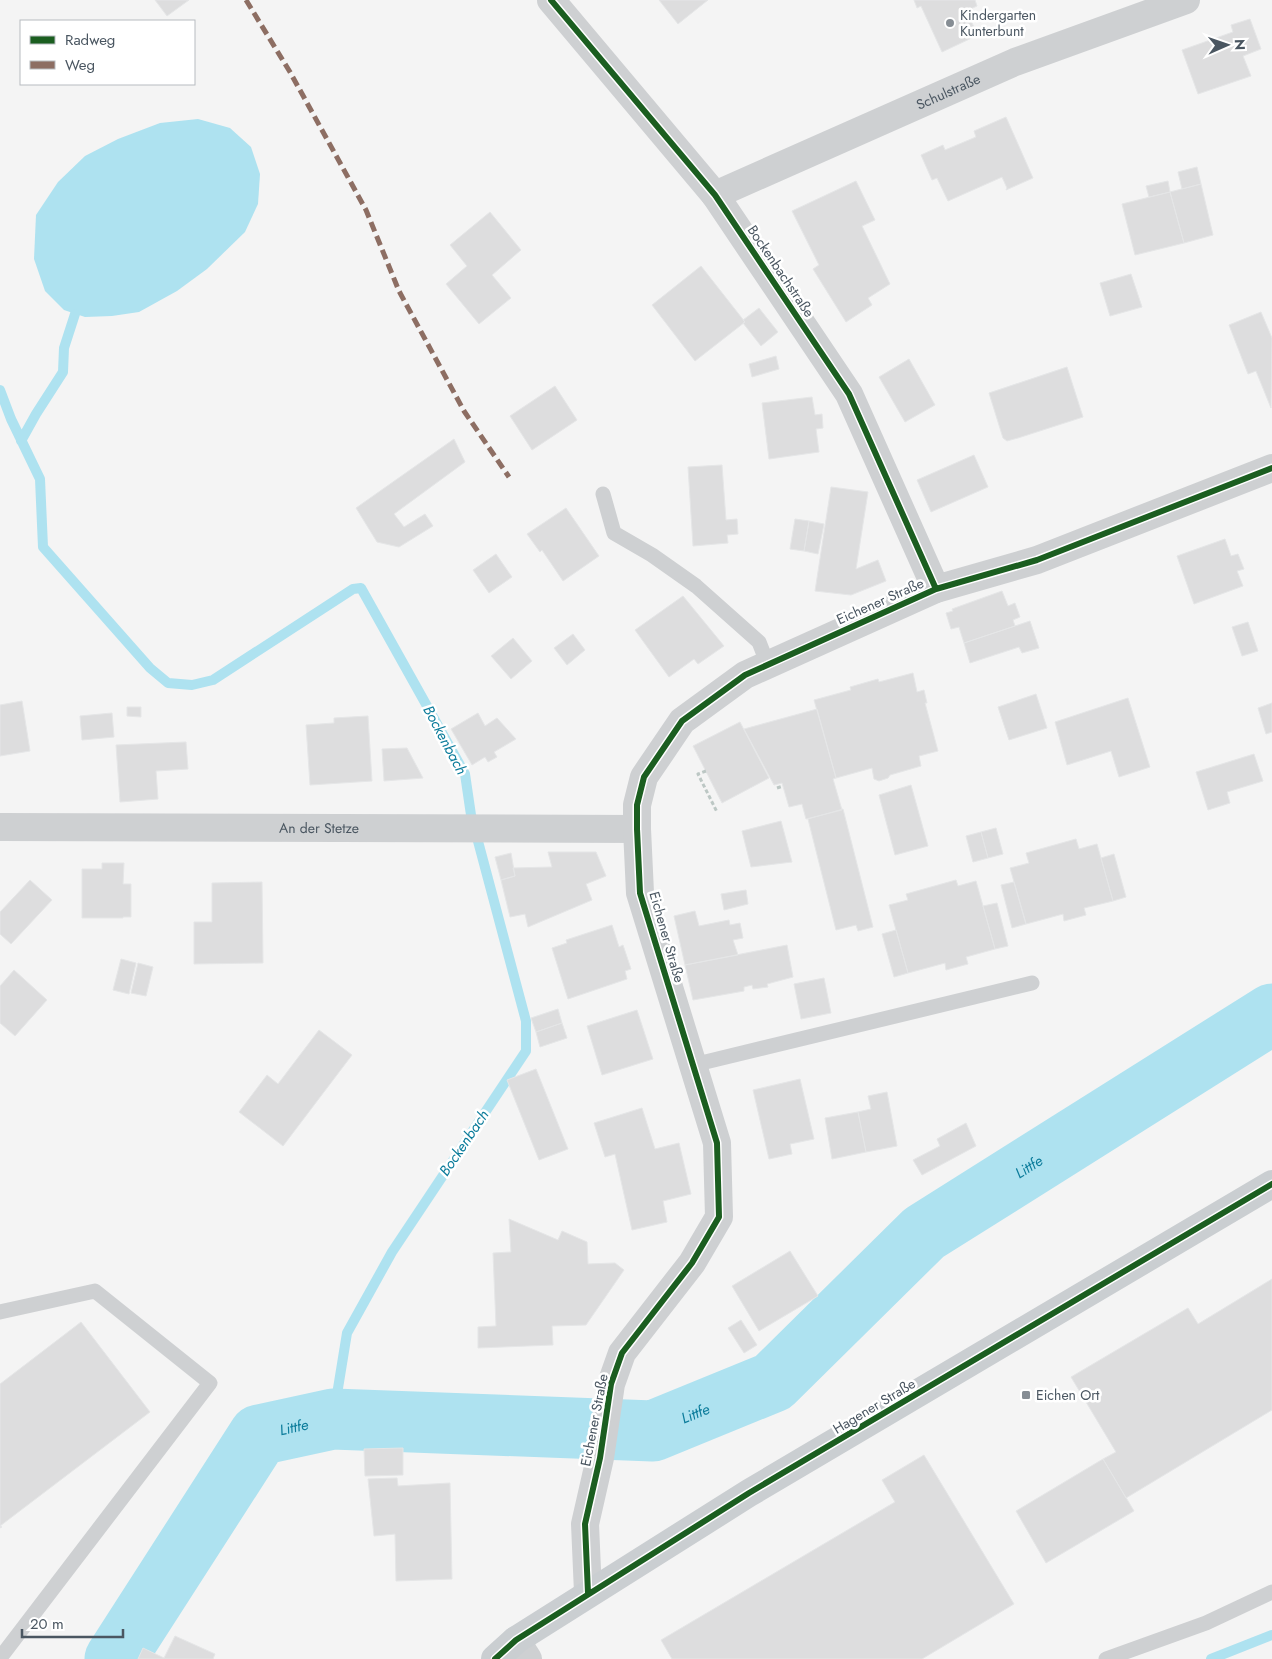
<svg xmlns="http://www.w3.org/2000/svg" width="1272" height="1659" font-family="Jost,sans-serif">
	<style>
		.water { fill: #aee2f0 }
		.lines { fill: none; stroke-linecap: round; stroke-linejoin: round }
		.stream { stroke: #aee2f0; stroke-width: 10 }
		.river { stroke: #aee2f0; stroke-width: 61 }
		.building { fill: #ddddde; stroke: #e5e6e7 }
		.path { stroke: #bcc7c4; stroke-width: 3; stroke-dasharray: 4 2.5; stroke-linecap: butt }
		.lane { stroke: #ced0d2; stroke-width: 15 }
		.street { stroke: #ced0d2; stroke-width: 28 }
		.primary { stroke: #caced1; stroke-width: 28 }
		.quiet { stroke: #8d6e63; stroke-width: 5; stroke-dasharray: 10 5; stroke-linecap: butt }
		.cycleway-casing { stroke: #fff; stroke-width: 9 }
		.cycleway { stroke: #1b5e20; stroke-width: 6 }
		.poi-dot { fill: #868d94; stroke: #fff; stroke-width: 2 }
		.labels { text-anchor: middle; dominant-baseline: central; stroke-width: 5; stroke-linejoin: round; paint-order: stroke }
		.poi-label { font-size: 14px; fill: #4a5661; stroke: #fff; text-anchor: start }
		.street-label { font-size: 14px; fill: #4a5661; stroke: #fff }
		.water-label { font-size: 15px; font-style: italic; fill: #0c7c9b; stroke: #fff }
	</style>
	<rect width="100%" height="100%" fill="#f4f4f4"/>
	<path class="water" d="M198 119 230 128 251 147 260 174 258 204 245 232 207 269 177 291 139 312 112 316 85 317 64 310 45 291 34 259 36 215 58 182 85 156 118 139 160 123Z"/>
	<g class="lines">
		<path class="stream" d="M0 390 11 419 40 479 43 547 150 668 168 683 192 685 213 680 353 589 361 588 465 774 471 815 526 1021V1051L392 1252 347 1333 333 1419
			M21 441 36 414 63 372 64 348 75 314
			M1211 1659 1272 1635"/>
		<path class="river" id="s1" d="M115 1659 259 1435 333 1419 653 1431 773 1382 924 1233 1272 1014"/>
	</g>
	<path class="building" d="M155 0H189L167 16Z
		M659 0H708L678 24Z
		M914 0H975L977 6 966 11 978 35 942 52 921 6 917 8Z
		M1250 19 1261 49 1243 56 1251 76 1198 94 1182 50 1233 32 1231 25Z
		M1006 117 1033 178 1006 190 1007 188 1002 177 948 201 937 178 932 180 921 155 943 145 945 150 976 137 974 131Z
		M1197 167 1201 184 1182 189 1178 172Z
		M856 181 875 220 862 226 890 284 868 298 872 305 846 322 813 269 819 265 792 211Z
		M1168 181 1170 192 1149 197 1146 186Z
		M1201 184 1213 235 1184 243 1170 192Z
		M1170 192 1184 243 1135 255 1122 204Z
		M490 212 521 250 492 275 511 298 479 324 446 284 467 266 450 245Z
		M701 266 745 322 695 361 652 305Z
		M1131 274 1142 307 1110 316 1100 283Z
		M759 308 778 332 761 346 743 323 745 322 743 320Z
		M1261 312 1272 338 1271 408 1256 371 1248 374 1229 325Z
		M776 356 779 369 752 377 749 364Z
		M909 359 935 405 905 422 879 377Z
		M1067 367 1083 417 1018 438 1007 441 1003 438 989 393Z
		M555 386 577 420 532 450 510 416Z
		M812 397 815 415 822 414 823 428 816 429 819 452 769 459 762 403Z
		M454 439 465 462 394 514 404 527 425 514 433 526 399 547 377 542 356 508Z
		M974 455 988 487 931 512 917 480Z
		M722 465 726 520 737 519 738 534 727 535 728 543 693 546 688 467Z
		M831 487 868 492 856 569 878 560 886 581 851 595 815 591Z
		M566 508 599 556 563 581 542 550 540 552 527 534Z
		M795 519 809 521 804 551 790 549Z
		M809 521 824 524 818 554 804 551Z
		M1225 539 1231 556 1238 554 1244 569 1237 571 1243 586 1194 604 1177 556Z
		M496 554 512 577 489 593 473 570Z
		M1002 591 1008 606 1015 603 1020 617 1013 620 1015 626 964 643 959 627 951 629 946 613 953 611 952 609Z
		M683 596 724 646 698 664 694 659 669 677 635 630Z
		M1030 621 1039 648 1022 653 1019 647 970 663 964 643Z
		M1248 622 1258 651 1242 656 1232 627Z
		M573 634 585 650 567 665 554 648Z
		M513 638 532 661 511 679 491 656Z
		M913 673 917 692 924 690 927 703H925L938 751 919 756 921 766 890 775 888 778 879 781 874 779 872 768 836 778 814 700 851 690 850 687 878 679 879 682Z
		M1036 694 1047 728 1009 740 998 707Z
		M1128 698 1150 767 1119 777 1111 751 1067 765 1055 722Z
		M22 701 30 751 0 756V705Z
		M1272 703V732L1266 734 1258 708Z
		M127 707H141V717L127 716Z
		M817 709 836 778 833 779 842 810 806 819 802 804 789 807 782 783 774 785 744 729Z
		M112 713 114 737 82 740 80 716Z
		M478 713 485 726 497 718 516 739 494 752 497 757 488 762 485 757 472 765 451 729Z
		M368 716 372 781 310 785 306 725 334 723V718Z
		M740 722 769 778 722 803 693 746Z
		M186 742 188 769 156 771 158 799 120 802 116 745Z
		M407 748 423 778 384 781 382 749Z
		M1254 754 1263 781 1227 792 1230 803 1208 810 1196 772Z
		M911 785 928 846 895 855 879 795Z
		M843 809 873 927 858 931 856 925 836 930 808 819Z
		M781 821 792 862 751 867 742 831Z
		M996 828 1003 854 988 858 981 832Z
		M981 832 988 858 973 862 966 836Z
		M1076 839 1079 849 1097 844 1113 901 1084 908 1086 915 1064 921 1063 914 1026 924 1010 868 1029 863 1026 853Z
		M548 852H596L606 876 586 884 592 900 528 927 525 914 510 917 501 880 515 876 513 868 552 867Z
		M511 853 515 876 501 880 495 857Z
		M1114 854 1126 897 1113 901 1101 858Z
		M102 863H124L123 884H131V917H123V918H82V869H102Z
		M30 880 52 900 11 944 0 934V912Z
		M956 880 958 886 976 881 995 949 966 957 968 964 946 970 945 963 908 973 889 905 908 900 906 894Z
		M262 882 263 963 194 964V922H212V883Z
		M1014 882 1026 924 1012 928 1001 885Z
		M746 890 748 904 724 910 721 894Z
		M997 903 1008 946 995 949 983 906Z
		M695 911 699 926 729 920 730 925 740 923 743 938 733 940 738 955 685 965 674 916Z
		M612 925 619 947 623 945 631 969 625 971 627 979 568 999 552 948 567 943 566 940Z
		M896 930 908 973 894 977 882 934Z
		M787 945 793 977 767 984 768 987 753 989 752 985 744 987V991L693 1000 685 965Z
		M121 959 136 963 129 994 113 990Z
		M138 963 153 967 146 996 131 993Z
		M14 970 47 1000 15 1036 0 1023V986Z
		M824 978 831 1013 801 1019 794 984Z
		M558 1009 562 1023 536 1032 531 1018Z
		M637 1010 653 1059 602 1075 587 1026Z
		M562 1023 567 1038 540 1047 536 1032Z
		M319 1030 352 1055 283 1146 239 1112 267 1075 278 1084Z
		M536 1069 568 1149 539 1160 507 1080Z
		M800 1079 814 1139 790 1144 792 1154 769 1159 753 1090Z
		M887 1092 897 1146 866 1152 858 1112 871 1109 868 1096Z
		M642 1108 655 1149 679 1143 691 1194 663 1201 667 1222 632 1230 615 1154 605 1157 594 1123Z
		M858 1112 866 1152 832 1159 825 1118Z
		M966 1123 976 1146 922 1175 913 1160 940 1146 937 1139Z
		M509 1219 558 1240 562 1231 587 1242 588 1264 615 1263 624 1270 586 1325 552 1326 553 1345 478 1348V1327L496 1326 493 1253 511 1252Z
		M790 1251 818 1296 759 1331 732 1286Z
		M1272 1279V1410L1126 1498 1103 1459 1116 1452 1071 1377 1188 1308 1198 1324Z
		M741 1320 757 1345 744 1353 728 1328Z
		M81 1322 150 1412 0 1526 2 1527 0 1528V1384Z
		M403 1448V1475L365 1476 364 1449Z
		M924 1455 1014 1604 922 1659H672L661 1640 895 1502 882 1480Z
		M1103 1459 1134 1511 1046 1563 1016 1511Z
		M397 1478 398 1486 450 1483 452 1579 396 1581 395 1534 374 1536 368 1479Z
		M175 1636 215 1654 213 1659H138L143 1648 164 1658Z"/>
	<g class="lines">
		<path class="path" d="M706 771 698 774 717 812
			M777 788 783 786"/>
		<path class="lane" d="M603 494 614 533 652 555 696 586 759 642 768 665
			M693 1065 1032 983
			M0 1312 95 1291 210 1383 0 1658
			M1106 1659 1206 1623 1272 1592"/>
		<g class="street">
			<path d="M551 0 715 195 849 394 936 589"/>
			<path id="s2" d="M715 195 1015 62 1186 0"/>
			<path id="s3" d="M0 827 637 829"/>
			<path d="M588 1593 585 1524 600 1458 611 1384 622 1353 692 1263 719 1217 717 1143 640 893 637 829V805L644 777 682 721 745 675 936 589 1037 560 1272 468"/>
			<path d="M516 1640 528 1659"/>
		</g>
		<path class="primary" d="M495 1659 516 1640 749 1493 1272 1184"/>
		<path class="quiet" d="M246 0 290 72 366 210 399 291 464 411 509 477"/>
		<defs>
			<path id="cycleway" d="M551 0 715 195 849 394 936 589
				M588 1593 585 1524 600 1458 611 1384 622 1353 692 1263 719 1217 717 1143 640 893 637 829V805L644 777 682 721 745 675 936 589 1037 560 1272 468
				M495 1659 516 1640 749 1493 1272 1184"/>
		</defs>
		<use href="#cycleway" class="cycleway-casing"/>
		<use href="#cycleway" class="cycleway"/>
	</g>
	<g class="poi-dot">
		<circle cx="950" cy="23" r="5"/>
		<rect x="1021" y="1390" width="10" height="10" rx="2.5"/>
	</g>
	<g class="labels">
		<g class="poi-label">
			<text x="960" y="15">Kindergarten<tspan x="960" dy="16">Kunterbunt</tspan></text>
			<text x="1036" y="1395">Eichen Ort</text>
		</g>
		<g class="street-label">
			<text stroke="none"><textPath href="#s2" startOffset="255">Schulstraße</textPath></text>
			<text transform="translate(781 271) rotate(56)">Bockenbachstraße</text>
			<text transform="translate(880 601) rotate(-24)">Eichener Straße</text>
			<text stroke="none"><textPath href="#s3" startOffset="319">An der Stetze</textPath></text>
			<text transform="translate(667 937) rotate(74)">Eichener Straße</text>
			<text transform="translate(874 1406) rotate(-31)">Hagener Straße</text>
			<text transform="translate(594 1420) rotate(-79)">Eichener Straße</text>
		</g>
		<g class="water-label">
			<text transform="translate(445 740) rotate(62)">Bockenbach</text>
			<text transform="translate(464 1143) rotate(-56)">Bockenbach</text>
			<text stroke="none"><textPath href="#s1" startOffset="1128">Littfe</textPath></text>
			<text stroke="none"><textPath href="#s1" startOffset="708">Littfe</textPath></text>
			<text stroke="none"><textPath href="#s1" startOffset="302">Littfe</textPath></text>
		</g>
	</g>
	<rect x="20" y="20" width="175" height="65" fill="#ffffff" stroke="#b7bbc0"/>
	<rect x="30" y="36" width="25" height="8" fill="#1b5e20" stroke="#b7bbc0"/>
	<text x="65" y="45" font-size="15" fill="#4a5661">Radweg</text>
	<rect x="30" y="61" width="25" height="8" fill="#8d6e63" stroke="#b7bbc0"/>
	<text x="65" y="70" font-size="15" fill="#4a5661">Weg</text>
	<g transform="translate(1227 45) rotate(88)" stroke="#ffffff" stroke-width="4" paint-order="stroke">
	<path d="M0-4L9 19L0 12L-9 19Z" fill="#4a5661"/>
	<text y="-8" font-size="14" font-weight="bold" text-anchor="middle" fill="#4a5661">N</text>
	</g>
	<path d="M22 1629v8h101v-8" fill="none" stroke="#4a5661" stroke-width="2.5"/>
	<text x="30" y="1629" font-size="15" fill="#4a5661" stroke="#ffffff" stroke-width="4" paint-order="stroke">20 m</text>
</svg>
